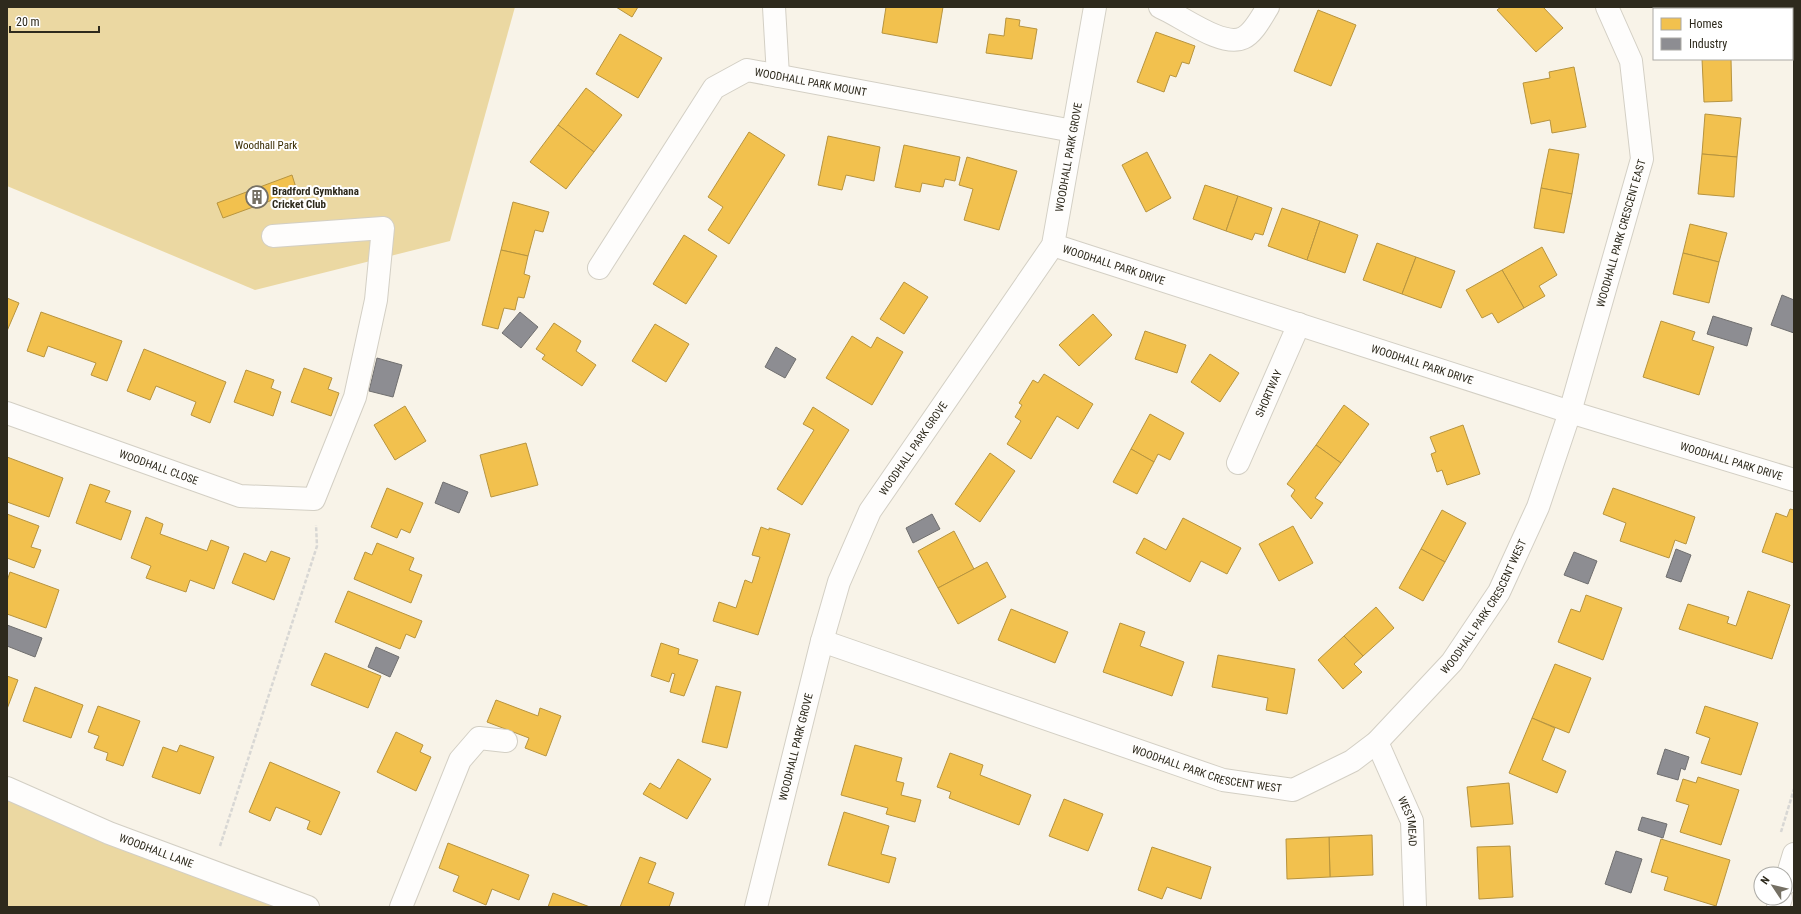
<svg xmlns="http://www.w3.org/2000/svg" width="1801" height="914" viewBox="0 0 1801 914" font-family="'Roboto Condensed',sans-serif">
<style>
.green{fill:#ebd8a2}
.homes{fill:#f2c14e;stroke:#b7943f}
.industry{fill:#8d8d92;stroke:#706f6f}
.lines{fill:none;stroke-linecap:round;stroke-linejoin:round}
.minor-casing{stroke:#d3cfc4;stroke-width:24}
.highway-casing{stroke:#d3cfc4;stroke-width:24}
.path{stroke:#d8d7d4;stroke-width:2.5;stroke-dasharray:4 2;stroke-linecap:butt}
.minor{stroke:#fefdfc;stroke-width:22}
.highway{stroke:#fefdfc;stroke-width:22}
.labels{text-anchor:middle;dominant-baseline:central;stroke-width:4;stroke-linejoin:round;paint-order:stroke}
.street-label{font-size:11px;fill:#2e2a1d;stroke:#fff}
.park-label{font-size:11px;fill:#392c00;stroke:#fff}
.poi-label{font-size:11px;font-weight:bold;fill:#2e2a1d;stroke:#fff;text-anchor:start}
</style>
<rect width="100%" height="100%" fill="#f8f3e8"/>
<g class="green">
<polygon points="7,7 515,7 450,241 255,290 7,186"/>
<polygon points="7,788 308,907 7,907"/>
</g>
<g class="homes">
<polygon points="616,7 638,7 632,17"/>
<polygon points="886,7 943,7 937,43 882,33"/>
<polygon points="1501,7 1543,7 1563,28 1536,52 1497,10"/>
<polygon points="1686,7 1717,7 1718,9 1687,9"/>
<polygon points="1318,10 1356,25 1331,86 1294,71"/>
<polygon points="1006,18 1020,20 1019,26 1037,29 1032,59 986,53 989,34 1004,36"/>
<polygon points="1156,32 1195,46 1189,64 1182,62 1176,77 1170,75 1164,92 1137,82"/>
<polygon points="620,34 662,58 638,98 596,74"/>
<polygon points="1702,59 1731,59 1732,101 1704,102"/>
<polygon points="1574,67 1586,127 1552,133 1550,120 1531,124 1523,83 1550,78 1549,72"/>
<polygon points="586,88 622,115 594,152 558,125"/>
<polygon points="1705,114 1741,118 1737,157 1702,154"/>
<polygon points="558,125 594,152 566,189 530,162"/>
<polygon points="749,132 785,155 729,244 708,230 723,207 708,197"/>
<polygon points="828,136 880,147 874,181 846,175 842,190 818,185"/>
<polygon points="904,145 960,157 955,181 945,179 943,187 922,183 920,192 895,187"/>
<polygon points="1549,149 1579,154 1572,194 1541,188"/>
<polygon points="1147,152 1171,198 1146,212 1122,165"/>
<polygon points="1702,154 1737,157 1734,197 1698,194"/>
<polygon points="967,157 1017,171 999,230 964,220 973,189 959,185"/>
<polygon points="292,175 297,191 223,218 217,203"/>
<polygon points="1205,185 1238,196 1226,231 1193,219"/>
<polygon points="1541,188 1572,194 1564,233 1534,228"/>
<polygon points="1238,196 1272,208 1263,235 1255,233 1252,240 1226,231"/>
<polygon points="513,202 549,212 543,232 535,230 528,256 501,250"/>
<polygon points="1282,208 1320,221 1307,260 1268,246"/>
<polygon points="1320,221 1358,235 1345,273 1307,260"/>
<polygon points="1690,224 1727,233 1719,262 1683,253"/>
<polygon points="684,235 717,256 686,304 653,284"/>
<polygon points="1377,243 1416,257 1402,294 1363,280"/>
<polygon points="1542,247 1557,275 1539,286 1545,296 1524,308 1502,270"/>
<polygon points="501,250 528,256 524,274 530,276 524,298 518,297 515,310 504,308 498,329 482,325"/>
<polygon points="1683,253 1719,262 1709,303 1673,294"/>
<polygon points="1416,257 1455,271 1441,308 1402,294"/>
<polygon points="1502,270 1524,308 1498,323 1492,313 1482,318 1466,290"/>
<polygon points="904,282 928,297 904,334 880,319"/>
<polygon points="7,298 19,303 7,331"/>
<polygon points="41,312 122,341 107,381 91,375 96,363 48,346 44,357 27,351"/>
<polygon points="1093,314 1112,335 1079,366 1059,345"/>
<polygon points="1661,321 1695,332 1692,340 1714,347 1699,395 1643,377"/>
<polygon points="554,323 581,341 576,351 596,365 582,386 542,359 545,355 536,349"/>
<polygon points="655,324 689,344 666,382 632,361"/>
<polygon points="1145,331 1186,345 1177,373 1135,359"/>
<polygon points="852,336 871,348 877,337 903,352 872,405 826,378"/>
<polygon points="144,349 226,382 210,423 191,415 196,402 156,386 150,400 127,391"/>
<polygon points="1210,354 1239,373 1220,402 1191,382"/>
<polygon points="304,368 332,378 328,389 339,393 331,416 291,402"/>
<polygon points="246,370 274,380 271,388 281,392 273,416 234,402"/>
<polygon points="1044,374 1093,404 1078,429 1057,416 1031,459 1007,444 1021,421 1015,417 1022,405 1019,403 1033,380 1038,383"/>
<polygon points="1344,405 1369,424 1341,463 1316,445"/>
<polygon points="405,406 426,441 395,460 374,425"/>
<polygon points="813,407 849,430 802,505 777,489 814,430 803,424"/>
<polygon points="1150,414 1184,433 1170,460 1158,454 1154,462 1131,449"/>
<polygon points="1463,425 1480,474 1447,485 1442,470 1437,472 1431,454 1436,452 1430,437"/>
<polygon points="526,443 538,485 491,497 480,455"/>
<polygon points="1316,445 1341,463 1315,498 1323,503 1311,519 1291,496 1295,490 1287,484"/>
<polygon points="1131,449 1154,462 1137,494 1113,482"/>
<polygon points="990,453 1015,471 980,522 955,504"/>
<polygon points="7,457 63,478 49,517 7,502"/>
<polygon points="90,484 110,491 105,502 131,511 121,540 76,523"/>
<polygon points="387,488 423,503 410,533 401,529 397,538 371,527"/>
<polygon points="1613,488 1695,517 1686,544 1675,540 1669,558 1620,541 1626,523 1603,514"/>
<polygon points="1790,509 1794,510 1794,563 1762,552 1776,513 1787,517"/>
<polygon points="1442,510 1466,523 1445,562 1421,549"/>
<polygon points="7,514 39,526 31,547 41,550 34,568 7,558"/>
<polygon points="146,517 163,524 160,534 207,551 211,540 229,547 214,589 190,580 186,592 146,578 151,566 131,558"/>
<polygon points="1183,518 1241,548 1227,574 1201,561 1190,582 1136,553 1144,538 1166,550"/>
<polygon points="1293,526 1313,563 1279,581 1259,544"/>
<polygon points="761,527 769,530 769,528 790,534 758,635 713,621 719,602 736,608 745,580 752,583 760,557 752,555"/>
<polygon points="954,531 974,569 938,588 918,551"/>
<polygon points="377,543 414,558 409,570 422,575 411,603 354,579 365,552 372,555"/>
<polygon points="1421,549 1445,562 1423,601 1399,588"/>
<polygon points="271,551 290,558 274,600 232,583 244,553 266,562"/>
<polygon points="987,562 1006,597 958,624 938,588"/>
<polygon points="10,572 59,590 46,628 7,614 7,581"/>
<polygon points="348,591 422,621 415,638 406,634 400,649 335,622"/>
<polygon points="1748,591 1790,605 1772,659 1679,629 1688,604 1729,617 1727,623 1736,626"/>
<polygon points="1586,595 1622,608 1603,660 1558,642 1571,609 1580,612"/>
<polygon points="1376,607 1394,628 1363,656 1344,636"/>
<polygon points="1011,609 1068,632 1055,663 998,640"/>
<polygon points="1120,623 1145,632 1140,646 1184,662 1172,696 1103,672"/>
<polygon points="1344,636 1363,656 1354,664 1362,672 1343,689 1318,660"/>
<polygon points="661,643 679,649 678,654 698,660 684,696 670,692 675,674 672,673 669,682 651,676"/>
<polygon points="325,653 381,676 368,708 311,685"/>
<polygon points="1218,655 1295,669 1287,714 1266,710 1268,698 1212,687"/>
<polygon points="1555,664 1591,678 1569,733 1532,718"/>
<polygon points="7,676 18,680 7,709"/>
<polygon points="716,686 741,692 727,748 702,742"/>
<polygon points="35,687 83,705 71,738 23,721"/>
<polygon points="496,700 538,716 540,708 561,716 546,756 525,748 529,738 487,722"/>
<polygon points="98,706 140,721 123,766 106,760 108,753 94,748 99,736 88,732"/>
<polygon points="1705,706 1758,723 1741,775 1701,763 1710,738 1696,733"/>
<polygon points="1532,718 1555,728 1542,760 1566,771 1557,793 1509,773"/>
<polygon points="396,732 423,745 420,752 431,757 416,791 377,772"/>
<polygon points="180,745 214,757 200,794 152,777 163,747 177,752"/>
<polygon points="855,745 902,758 896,781 904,783 901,795 921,800 915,822 886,814 888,808 841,795"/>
<polygon points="950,753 983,765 980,775 1031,795 1019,825 949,798 951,792 937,787"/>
<polygon points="678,759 711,779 687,819 643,794 650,783 660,789"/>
<polygon points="270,762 340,792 321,835 307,829 310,821 276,807 270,821 249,812"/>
<polygon points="1698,777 1739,790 1721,845 1680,832 1689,805 1676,801 1683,779 1696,783"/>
<polygon points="1509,783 1513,824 1471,827 1467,787"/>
<polygon points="1064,799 1103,814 1088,851 1049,836"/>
<polygon points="844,812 889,826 881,854 896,858 889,883 828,865"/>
<polygon points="1372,835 1373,875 1330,877 1329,837"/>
<polygon points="1329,837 1330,877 1287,879 1286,839"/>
<polygon points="1661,839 1730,860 1716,906 1664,890 1668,877 1651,872"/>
<polygon points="448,843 529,875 519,900 492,889 486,905 453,891 459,876 439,868"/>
<polygon points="1510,846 1513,897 1479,899 1477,847"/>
<polygon points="1152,847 1211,867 1201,899 1167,887 1162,899 1138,890"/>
<polygon points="640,857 656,863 648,883 674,893 669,907 620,907"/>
<polygon points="553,893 590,907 548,907"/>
</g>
<g class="industry">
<polygon points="1782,295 1794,300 1794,333 1771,325"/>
<polygon points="520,312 538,327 521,348 502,333"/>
<polygon points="1713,316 1752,328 1747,346 1707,334"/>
<polygon points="776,347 796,359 785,378 765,367"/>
<polygon points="377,358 402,365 393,397 369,391"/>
<polygon points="443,482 468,492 459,513 435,503"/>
<polygon points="932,514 940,529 913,543 906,528"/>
<polygon points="1676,549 1691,555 1681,582 1666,577"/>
<polygon points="1574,552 1597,561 1588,584 1564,575"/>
<polygon points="7,625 42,638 35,657 7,646"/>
<polygon points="376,647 399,657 390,677 368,667"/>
<polygon points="1665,749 1689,757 1685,770 1681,768 1678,780 1657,774"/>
<polygon points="1642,817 1667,824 1663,838 1638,830"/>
<polygon points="1616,851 1642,859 1631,893 1605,884"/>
</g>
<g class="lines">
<g class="minor-casing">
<g id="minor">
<polyline points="774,7 778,76"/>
<path d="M1160,7C1180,15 1222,48 1243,38C1254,33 1262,16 1268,7"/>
<path id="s1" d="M1053,245L1570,412L1794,480"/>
<path id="s2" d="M599,268L714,88L747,70L1073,131"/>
<path id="s3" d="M7,413L240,496L314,499L355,397L376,300L383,228L273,236"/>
<path id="s4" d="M1238,463L1299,324"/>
<path id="s5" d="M822,641L1223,780L1293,790L1352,761L1377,742L1452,662L1499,592L1538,507L1570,412L1642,159L1631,61L1607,7"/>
<path id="s6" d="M1377,742L1412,821L1415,907"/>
<path id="s7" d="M7,788L109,833L308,907"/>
<polyline points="401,907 460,760 479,738 506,741"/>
<path id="s8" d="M756,907L822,641L839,582L870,511L1053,245L1095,7"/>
</g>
</g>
<g class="highway-casing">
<g id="highway">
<polyline points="1785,884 1794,854"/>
<polyline points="1778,907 1781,898"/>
</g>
</g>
<g class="path">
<polyline points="1781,832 1794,789"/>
<polyline points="220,846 317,546 316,525"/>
</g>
<use href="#minor" class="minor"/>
<use href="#highway" class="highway"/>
</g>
<defs>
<g id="building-ring" transform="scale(1.15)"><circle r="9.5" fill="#fff" stroke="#757064" stroke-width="1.5"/><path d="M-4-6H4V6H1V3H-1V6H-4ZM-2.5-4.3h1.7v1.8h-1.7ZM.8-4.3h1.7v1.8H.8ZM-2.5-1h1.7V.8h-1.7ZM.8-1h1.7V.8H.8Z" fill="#757064"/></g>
</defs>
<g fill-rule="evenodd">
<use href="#building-ring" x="257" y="197"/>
</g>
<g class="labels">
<g class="street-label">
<text stroke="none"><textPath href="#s2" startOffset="316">WOODHALL PARK MOUNT</textPath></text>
<text stroke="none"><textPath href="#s8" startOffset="825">WOODHALL PARK GROVE</textPath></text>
<text stroke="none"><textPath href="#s5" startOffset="1166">WOODHALL PARK CRESCENT EAST</textPath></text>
<text stroke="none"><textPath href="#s1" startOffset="64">WOODHALL PARK DRIVE</textPath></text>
<text stroke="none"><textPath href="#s1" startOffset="388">WOODHALL PARK DRIVE</textPath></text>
<text stroke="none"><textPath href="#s4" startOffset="76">SHORTWAY</textPath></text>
<text stroke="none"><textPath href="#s8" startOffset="489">WOODHALL PARK GROVE</textPath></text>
<text stroke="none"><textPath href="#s1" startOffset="712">WOODHALL PARK DRIVE</textPath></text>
<text stroke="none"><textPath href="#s3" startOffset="161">WOODHALL CLOSE</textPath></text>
<text stroke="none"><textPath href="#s5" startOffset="766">WOODHALL PARK CRESCENT WEST</textPath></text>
<text stroke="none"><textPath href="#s8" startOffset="165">WOODHALL PARK GROVE</textPath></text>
<text stroke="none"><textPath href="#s5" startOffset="406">WOODHALL PARK CRESCENT WEST</textPath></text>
<text stroke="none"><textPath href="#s6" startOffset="86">WESTMEAD</textPath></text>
<text stroke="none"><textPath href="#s7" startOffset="162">WOODHALL LANE</textPath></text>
</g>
<g class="park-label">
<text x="266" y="145">Woodhall Park</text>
</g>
<g class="poi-label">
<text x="272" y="191">Bradford Gymkhana<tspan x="272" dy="13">Cricket Club</tspan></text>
</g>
</g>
<rect width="1801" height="914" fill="none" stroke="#2e2a1d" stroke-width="16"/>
<rect x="1653" y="8" width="140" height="52" fill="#ffffff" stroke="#abaaa5"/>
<rect x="1661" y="18" width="20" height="12" fill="#f2c14e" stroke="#abaaa5"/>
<text x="1689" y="28" font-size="12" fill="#2e2a1d">Homes</text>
<rect x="1661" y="38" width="20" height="12" fill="#8d8d92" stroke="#abaaa5"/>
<text x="1689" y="48" font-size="12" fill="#2e2a1d">Industry</text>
<g transform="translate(1773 886) rotate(305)"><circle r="19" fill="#ffffff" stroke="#abaaa5"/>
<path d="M0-3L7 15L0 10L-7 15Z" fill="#757064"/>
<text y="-6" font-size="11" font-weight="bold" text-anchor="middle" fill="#2e2a1d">N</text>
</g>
<path d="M10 26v6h89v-6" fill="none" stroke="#2e2a1d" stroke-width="2"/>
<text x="16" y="26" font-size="12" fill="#2e2a1d" stroke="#ffffff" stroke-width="3" paint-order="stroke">20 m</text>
</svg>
